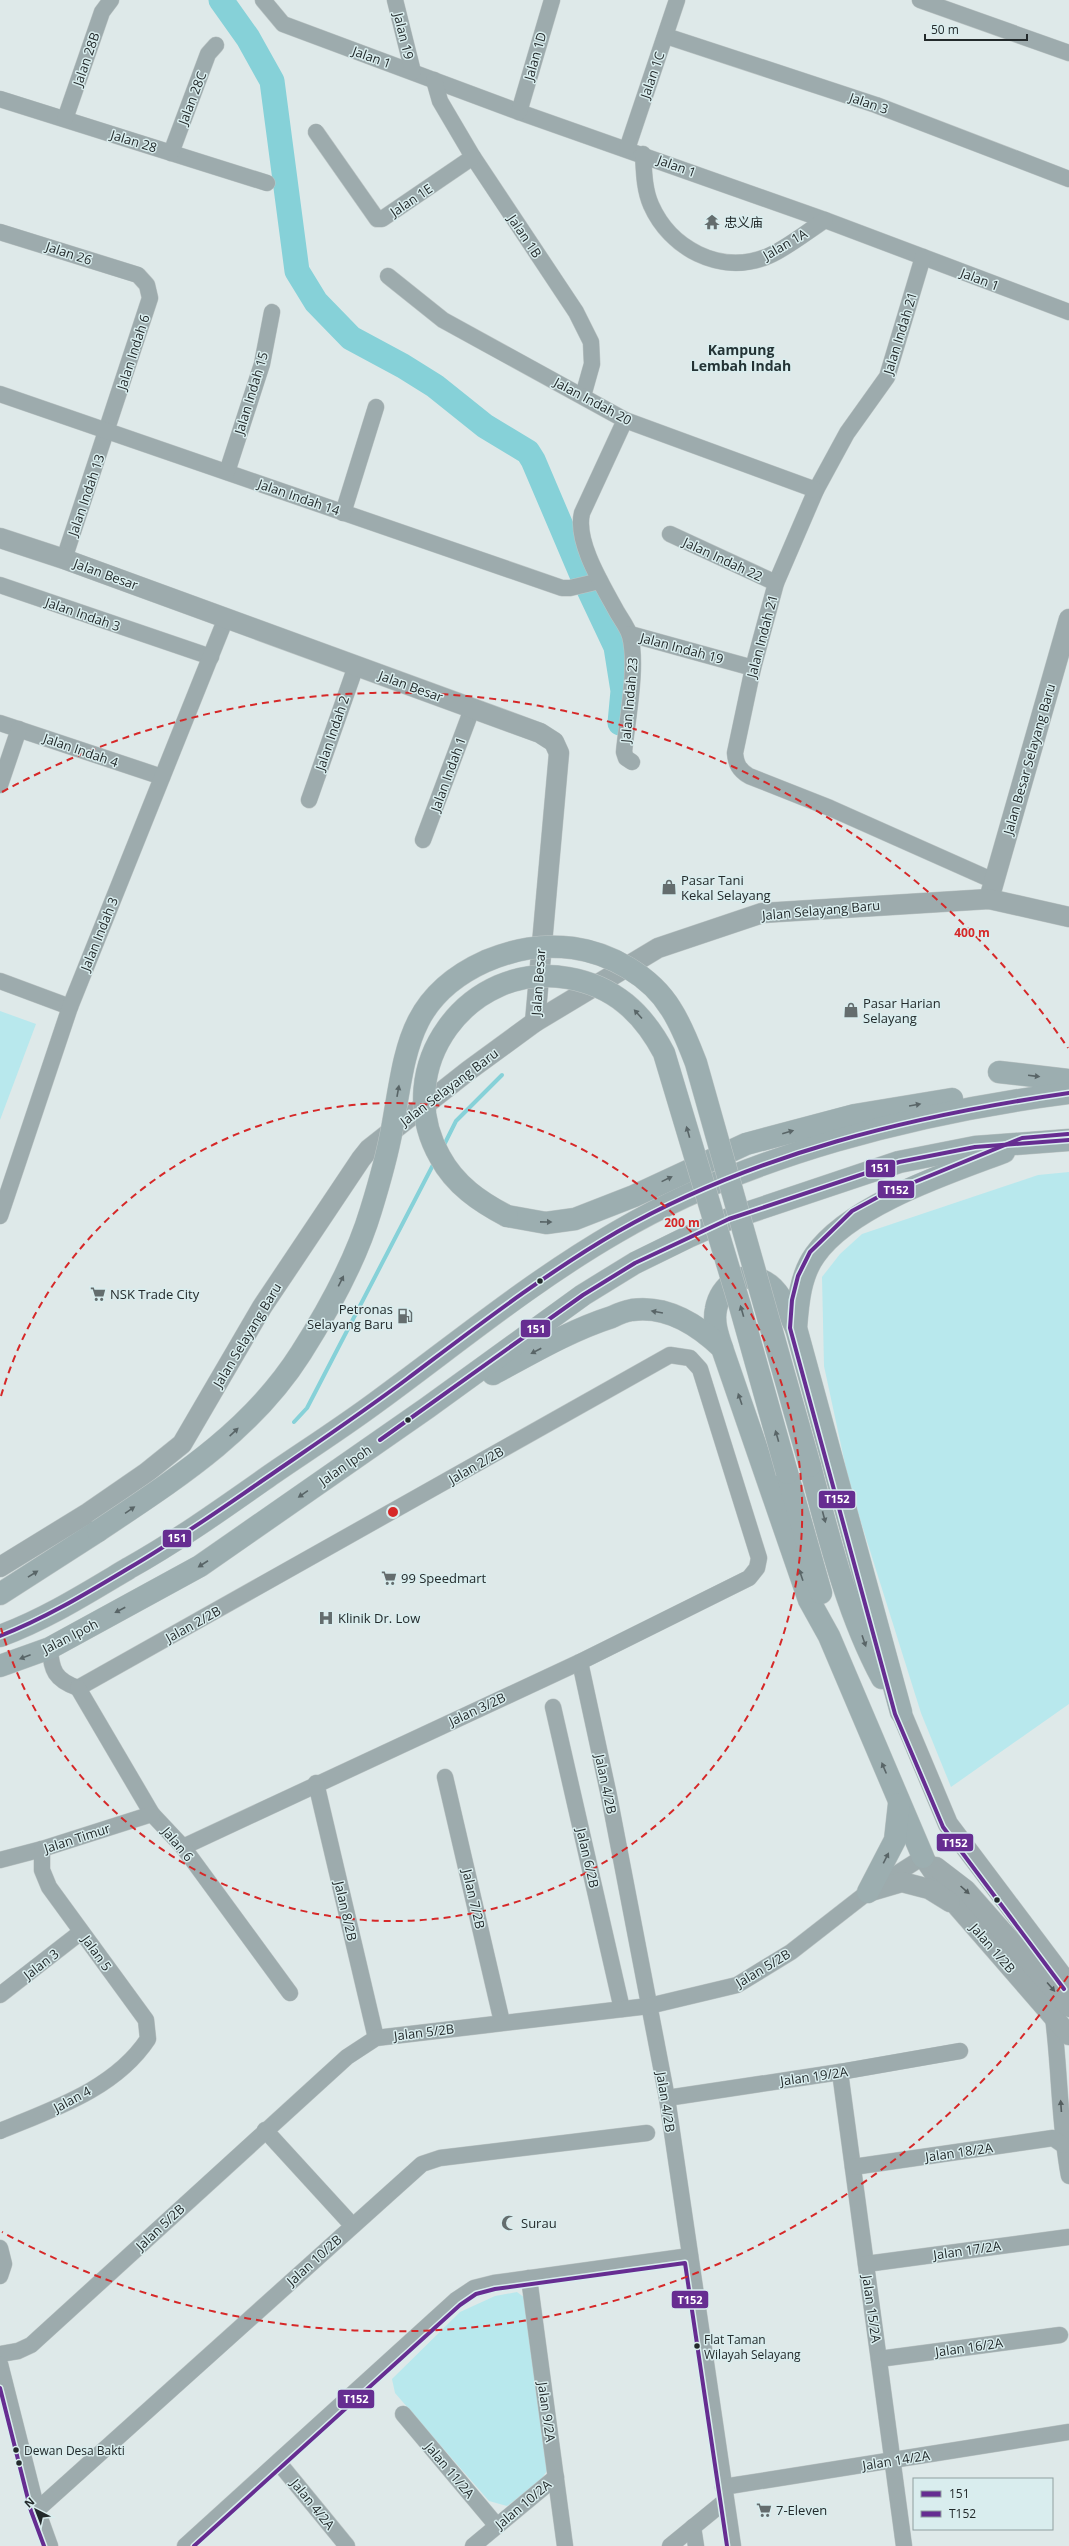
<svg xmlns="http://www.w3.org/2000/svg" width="1069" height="2546" viewBox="0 0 1069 2546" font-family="'Open Sans','Noto Sans SC',sans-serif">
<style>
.green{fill:#b8e8ed}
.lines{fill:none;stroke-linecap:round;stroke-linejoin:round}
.stream{stroke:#86d1d8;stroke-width:4}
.river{stroke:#86d1d8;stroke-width:25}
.minor-casing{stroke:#bdc6c6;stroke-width:17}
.tertiary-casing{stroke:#bdc6c6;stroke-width:21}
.trunk-casing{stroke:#bdc6c6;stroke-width:23}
.minor{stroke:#9dabad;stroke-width:16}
.tertiary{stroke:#9dabad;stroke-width:20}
.trunk{stroke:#9caeb0;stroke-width:22}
.trunk-bridge-casing{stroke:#bdc6c6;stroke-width:23;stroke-linecap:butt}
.trunk-bridge{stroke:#9caeb0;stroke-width:22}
.bus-1-casing{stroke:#d9edee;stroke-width:7}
.bus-2-casing{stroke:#d9edee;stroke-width:7}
.bus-1{stroke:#662d91;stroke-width:4}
.bus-2{stroke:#662d91;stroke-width:4}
.oneway{fill:#596567}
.oneway2{fill:#545e5f}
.ring{fill:none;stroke:#d62828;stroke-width:2;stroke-dasharray:7 5}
.bus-dot{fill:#232a2b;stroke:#d9edee;stroke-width:1.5}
.labels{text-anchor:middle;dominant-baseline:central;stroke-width:3;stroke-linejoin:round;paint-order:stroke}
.bus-label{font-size:12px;fill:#232a2b;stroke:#d9edee;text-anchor:start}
.street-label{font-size:13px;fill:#232a2b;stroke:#d9edee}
.poi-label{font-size:13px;fill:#232a2b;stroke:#d9edee;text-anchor:start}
.neighbourhood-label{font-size:14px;font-weight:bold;fill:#243335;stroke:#d9edee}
.centre{fill:#d62828;stroke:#d9edee;stroke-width:2}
.ring-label{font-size:12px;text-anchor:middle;font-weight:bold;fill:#d62828;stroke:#d9edee;stroke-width:3;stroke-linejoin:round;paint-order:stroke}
.line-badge{stroke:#d9edee;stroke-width:1.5}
.badge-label{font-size:11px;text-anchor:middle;font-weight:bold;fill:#fff}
</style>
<rect width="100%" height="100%" fill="#dee9e9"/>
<g class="green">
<polygon points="0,1011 36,1024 0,1120"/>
<polygon points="1069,1172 1069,1704 951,1787 921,1713 850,1487 824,1366 822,1277 840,1254 862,1234 1038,1175"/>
<polygon points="517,2292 525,2298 547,2471 540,2481 507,2506 489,2501 395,2393 392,2379 460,2312 495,2296"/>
</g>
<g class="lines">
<g class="stream">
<polyline points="444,1145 456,1121 502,1075"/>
<polyline points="294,1422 307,1408 434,1163"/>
</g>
<polyline class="river" points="221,0 248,38 272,81 297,271 316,302 351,338 403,366 435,386 485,426 528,452 533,460 582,575 616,647 623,691 620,723"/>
<g class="minor-casing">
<g id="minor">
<polyline points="263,0 283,24 519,112 825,220 1069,312"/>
<polyline points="395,0 413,72"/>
<polyline points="920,0 1069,53"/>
<polyline points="666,36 876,105 1069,179"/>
<polyline points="434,80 440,101 473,157 576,312 591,342 592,364 583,396"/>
<polyline points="0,99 267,183"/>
<polyline points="519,112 552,0"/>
<polyline points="65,119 102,12 111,0"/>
<polyline points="316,132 377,219 382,219 473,157"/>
<polyline points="627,149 677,0"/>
<polyline points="171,153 208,54 216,45"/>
<path d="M643,154C644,171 644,189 651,205C670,248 719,275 766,257C783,251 808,231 825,220"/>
<polyline points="0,232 138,275 147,285 150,298 64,559"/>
<path d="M923,257L887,377L847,433L816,490L776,583L753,668L735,753C736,764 739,770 749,776L830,808L994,881"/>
<polyline points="388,276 443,320 625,420 816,490"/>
<polyline points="0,394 562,588 570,588 600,581"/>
<path d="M625,420L582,513C575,542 603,586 617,612C621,619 628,628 630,636C638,666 627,720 624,752L626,758L632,762"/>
<polyline points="227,472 262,364 272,312"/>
<polyline points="343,513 376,407"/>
<polyline points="670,534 776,583"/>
<polyline points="0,585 211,657"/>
<polyline points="630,634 753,668"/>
<polyline points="0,723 162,777"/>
<polyline points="0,785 19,729"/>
<polyline points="309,800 356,666"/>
<polyline points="423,840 472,709"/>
<polyline points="0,981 70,1007"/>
<polyline points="0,1216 70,1007 226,618"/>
<path d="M50,1648C51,1670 55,1680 78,1688"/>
<polyline points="580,1662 609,1796 667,2098 733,2546"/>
<polyline points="78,1688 670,1355 690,1358 700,1369 759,1558 757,1568 749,1578 580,1662 183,1847"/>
<polyline points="78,1688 152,1814 183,1847 290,1993"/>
<polyline points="553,1707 622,2009"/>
<polyline points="445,1777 502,2022"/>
<polyline points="316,1783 376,2038"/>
<polyline points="0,1860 42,1849 152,1814"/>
<polyline points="0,1995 81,1932"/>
<path d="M1053,2017C1060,2070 1059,2124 1069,2176"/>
<polyline points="840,2072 904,2546"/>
<polyline points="667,2098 840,2072 960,2051"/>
<polyline points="265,2130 352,2225"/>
<path d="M0,2131C53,2109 115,2089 148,2039L146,2020L49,1887L42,1870V1849"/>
<polyline points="853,2167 1053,2138 1063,2145"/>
<polyline points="0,2248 4,2264 0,2276"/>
<polyline points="866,2264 1069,2237"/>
<polyline points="529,2278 565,2546"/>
<polyline points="0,2354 18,2351 31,2345 347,2057 376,2038 649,2006 737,1985 791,1952 868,1892 923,1857"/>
<polyline points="879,2359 1060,2335"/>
<polyline points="0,2364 37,2510 50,2546"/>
<polyline points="403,2414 497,2526"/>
<polyline points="279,2463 347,2546"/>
<polyline points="723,2487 1069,2432"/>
<polyline points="37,2510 422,2164 440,2158 647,2133"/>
<polyline points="693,2527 696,2546"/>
<polyline points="185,2546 456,2300 474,2288 494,2283 690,2256"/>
<polyline points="473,2546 556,2477"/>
<polyline points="670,2546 725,2501"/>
</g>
</g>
<g class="tertiary-casing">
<g id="tertiary">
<polyline points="0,538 64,559 540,733 554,742 559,753 535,1022"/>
<polyline points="989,899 1069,619"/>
<polyline points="0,1567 88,1513 146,1473 182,1444 262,1307 361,1159 369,1149 468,1071 535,1022 658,948 762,913 989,899 1069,917"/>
<polyline points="901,1712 948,1824 1069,1985"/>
<polyline points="923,1857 957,1906 1069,2035"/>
<polyline points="936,1867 966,1890 1069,2007"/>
<polyline points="868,1892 902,1882 929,1889 950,1902"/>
</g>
</g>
<g class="trunk-casing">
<g id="trunk">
<polyline points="999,1072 1069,1080"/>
<polyline points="507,1216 546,1223 575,1219 634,1196 746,1144 855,1115 952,1099"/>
<path d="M722,1348C718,1336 713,1322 716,1309C720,1285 743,1269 765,1282C781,1291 788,1312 796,1328"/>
<path d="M493,1374C532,1353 571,1330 612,1317C618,1314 626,1311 632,1310C667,1305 698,1325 722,1348L809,1600L829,1636L923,1857"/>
<path d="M810,1466C829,1538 847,1613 882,1678"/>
<polyline points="787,1473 821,1593"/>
<polyline points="0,1594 98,1531"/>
<path d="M0,1636C46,1619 87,1593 129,1568C179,1540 225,1507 272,1474C307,1450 343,1427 378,1401C456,1344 532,1281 617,1232C748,1155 919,1112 1069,1093"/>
<polyline points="0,1666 50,1648 200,1566 427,1408 583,1295 635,1263 688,1237 729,1219 899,1162 975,1147 1069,1140"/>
<path d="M901,1712L796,1328C798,1303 800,1276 815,1255C850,1205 948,1173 1004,1152"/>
<polyline points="868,1892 895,1840 899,1804"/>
</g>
</g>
<use href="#minor" class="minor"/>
<use href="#tertiary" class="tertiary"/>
<use href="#trunk" class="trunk"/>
<g class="trunk-bridge-casing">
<g id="trunk-bridge">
<path d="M507,1216C480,1202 455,1185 440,1157C389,1068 469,960 568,978C614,986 643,1013 664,1053L740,1306L787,1473"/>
<path d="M98,1531C174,1480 251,1432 301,1353C329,1309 356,1260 371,1210C379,1184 387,1156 392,1129C406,1053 406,997 486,961C515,949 541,944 573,948C610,953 651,976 671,1009C682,1026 689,1045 696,1063L810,1466"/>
</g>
</g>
<use href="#trunk-bridge" class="trunk-bridge"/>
<g class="bus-1-casing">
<g id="bus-1">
<polyline points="380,1440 583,1295 635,1263 729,1219 899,1162 975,1147 1069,1140"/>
<path d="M0,1636C46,1618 87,1593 129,1568C179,1539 225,1506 272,1474C317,1443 363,1412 407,1379C475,1328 543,1275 617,1232C756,1153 912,1116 1069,1093"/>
</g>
</g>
<g class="bus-2-casing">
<g id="bus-2">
<polyline points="1064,1989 943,1827 895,1714 790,1328 792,1300 798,1276 810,1252 852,1211 878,1197 1022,1138 1068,1134"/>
<polyline points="0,2388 31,2511 44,2546"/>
<polyline points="194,2546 460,2305 476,2294 495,2289 685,2263 727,2546"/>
</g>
</g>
<use href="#bus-1" class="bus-1"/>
<use href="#bus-2" class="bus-2"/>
</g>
<defs><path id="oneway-solid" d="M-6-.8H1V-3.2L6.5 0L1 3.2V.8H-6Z"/></defs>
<g class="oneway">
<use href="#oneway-solid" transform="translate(638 1014) rotate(-132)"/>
<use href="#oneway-solid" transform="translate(1034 1076) rotate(7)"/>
<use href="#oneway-solid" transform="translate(398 1091) rotate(-80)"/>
<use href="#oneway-solid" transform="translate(915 1105) rotate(-10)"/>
<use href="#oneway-solid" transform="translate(688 1132) rotate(-106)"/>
<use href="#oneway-solid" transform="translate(788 1132) rotate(-16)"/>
<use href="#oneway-solid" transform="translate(667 1179) rotate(-26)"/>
<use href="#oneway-solid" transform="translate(546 1222) rotate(1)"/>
<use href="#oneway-solid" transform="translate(341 1281) rotate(-63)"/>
<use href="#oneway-solid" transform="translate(742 1311) rotate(-106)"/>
<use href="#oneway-solid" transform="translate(657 1312) rotate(-170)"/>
<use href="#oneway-solid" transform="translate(536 1351) rotate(152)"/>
<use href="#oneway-solid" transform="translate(740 1399) rotate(-109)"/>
<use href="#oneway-solid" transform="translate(234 1432) rotate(-43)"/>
<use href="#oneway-solid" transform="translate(777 1436) rotate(-106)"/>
<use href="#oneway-solid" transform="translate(303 1494) rotate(145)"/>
<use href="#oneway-solid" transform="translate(130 1510) rotate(-34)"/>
<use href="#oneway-solid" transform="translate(824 1517) rotate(75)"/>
<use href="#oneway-solid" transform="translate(203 1564) rotate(147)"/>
<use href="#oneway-solid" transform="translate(33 1574) rotate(-32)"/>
<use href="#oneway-solid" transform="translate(801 1575) rotate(-109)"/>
<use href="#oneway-solid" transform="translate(120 1610) rotate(152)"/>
<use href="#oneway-solid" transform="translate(864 1641) rotate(71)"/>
<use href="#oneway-solid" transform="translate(25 1657) rotate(159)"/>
<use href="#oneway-solid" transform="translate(884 1768) rotate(-113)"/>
<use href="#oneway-solid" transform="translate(886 1858) rotate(-63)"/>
</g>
<g class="oneway2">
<use href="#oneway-solid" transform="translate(965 1890) rotate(42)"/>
<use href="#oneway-solid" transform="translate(1051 1987) rotate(49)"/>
<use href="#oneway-solid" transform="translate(1061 2106) rotate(-94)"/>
</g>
<g class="ring">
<path d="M1 1396A409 409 0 1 1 1 1628"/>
<path d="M1068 1976A819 819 0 0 1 2 2232M2 792A819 819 0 0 1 1068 1048"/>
</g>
<defs>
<g id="temple-bare" transform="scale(1.2)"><path d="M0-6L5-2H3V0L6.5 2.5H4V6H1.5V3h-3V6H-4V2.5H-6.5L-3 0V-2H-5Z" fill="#646d6e" stroke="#d9edee" stroke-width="2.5" paint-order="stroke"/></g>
<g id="shop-bare" transform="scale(1.2)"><path d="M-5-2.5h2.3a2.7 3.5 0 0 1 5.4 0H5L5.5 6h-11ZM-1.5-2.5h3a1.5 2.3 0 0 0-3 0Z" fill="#646d6e" stroke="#d9edee" stroke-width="2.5" paint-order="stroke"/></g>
<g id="supermarket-bare" transform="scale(1.2)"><path d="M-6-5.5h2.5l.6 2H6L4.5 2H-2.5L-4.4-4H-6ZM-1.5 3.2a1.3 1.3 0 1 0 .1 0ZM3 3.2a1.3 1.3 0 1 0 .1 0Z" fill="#646d6e" stroke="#d9edee" stroke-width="2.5" paint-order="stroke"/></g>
<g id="fuel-bare" transform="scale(1.2)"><path d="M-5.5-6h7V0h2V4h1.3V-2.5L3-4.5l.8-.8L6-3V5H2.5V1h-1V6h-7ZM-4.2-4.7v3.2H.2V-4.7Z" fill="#646d6e" stroke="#d9edee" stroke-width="2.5" paint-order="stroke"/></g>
<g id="hospital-bare" transform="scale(1.2)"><path d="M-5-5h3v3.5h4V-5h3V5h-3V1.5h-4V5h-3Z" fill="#646d6e" stroke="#d9edee" stroke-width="2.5" paint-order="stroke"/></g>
<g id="mosque-bare" transform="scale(1.2)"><path d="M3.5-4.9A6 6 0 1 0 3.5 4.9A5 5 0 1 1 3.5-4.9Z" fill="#646d6e" stroke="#d9edee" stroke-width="2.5" paint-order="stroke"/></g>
</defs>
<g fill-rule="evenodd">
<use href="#temple-bare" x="712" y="222"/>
<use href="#shop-bare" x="669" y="887"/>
<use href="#shop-bare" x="851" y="1010"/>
<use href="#supermarket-bare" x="98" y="1294"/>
<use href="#fuel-bare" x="405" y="1316"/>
<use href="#supermarket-bare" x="389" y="1578"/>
<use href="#hospital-bare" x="326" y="1618"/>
<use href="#mosque-bare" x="509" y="2223"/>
<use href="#supermarket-bare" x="764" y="2510"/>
</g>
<g class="bus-dot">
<circle cx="540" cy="1281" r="3.5"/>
<circle cx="408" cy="1420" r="3.5"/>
<circle cx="997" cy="1900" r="3.5"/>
<circle cx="697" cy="2346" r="3.5"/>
<circle cx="16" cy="2450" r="3.5"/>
<circle cx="19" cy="2463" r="3.5"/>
</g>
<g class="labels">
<g class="bus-label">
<text x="704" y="2339">Flat Taman<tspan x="704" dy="15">Wilayah Selayang</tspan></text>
<text x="24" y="2450">Dewan Desa Bakti</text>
</g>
<g class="street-label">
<text transform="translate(404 36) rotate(76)">Jalan 19</text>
<text transform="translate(535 56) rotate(-74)">Jalan 1D</text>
<text transform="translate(372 57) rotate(20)">Jalan 1</text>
<text transform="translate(86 59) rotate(-71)">Jalan 28B</text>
<text transform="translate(652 75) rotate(-71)">Jalan 1C</text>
<text transform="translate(192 98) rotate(-69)">Jalan 28C</text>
<text transform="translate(869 103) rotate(19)">Jalan 3</text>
<text transform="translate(134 141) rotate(17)">Jalan 28</text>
<text transform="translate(677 166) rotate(20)">Jalan 1</text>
<text transform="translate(411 200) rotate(-34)">Jalan 1E</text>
<text transform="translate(525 236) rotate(56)">Jalan 1B</text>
<text transform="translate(785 244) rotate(-30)">Jalan 1A</text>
<text transform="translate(69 253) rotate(18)">Jalan 26</text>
<text transform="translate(980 279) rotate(21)">Jalan 1</text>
<text transform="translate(900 333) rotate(-73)">Jalan Indah 21</text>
<text transform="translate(133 352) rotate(-72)">Jalan Indah 6</text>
<text transform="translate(251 393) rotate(-73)">Jalan Indah 15</text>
<text transform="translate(593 401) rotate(28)">Jalan Indah 20</text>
<text transform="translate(86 495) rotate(-71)">Jalan Indah 13</text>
<text transform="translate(299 497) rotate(19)">Jalan Indah 14</text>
<text transform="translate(723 559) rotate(25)">Jalan Indah 22</text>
<text transform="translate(106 574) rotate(20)">Jalan Besar</text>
<text transform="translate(83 614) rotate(19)">Jalan Indah 3</text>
<text transform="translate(762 636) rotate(-75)">Jalan Indah 21</text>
<text transform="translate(682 648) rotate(15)">Jalan Indah 19</text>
<text transform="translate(411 686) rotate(20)">Jalan Besar</text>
<text transform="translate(629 700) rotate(-85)">Jalan Indah 23</text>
<text transform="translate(332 733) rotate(-71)">Jalan Indah 2</text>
<text transform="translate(81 750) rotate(19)">Jalan Indah 4</text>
<text transform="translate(1029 759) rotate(-74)">Jalan Besar Selayang Baru</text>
<text transform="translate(448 774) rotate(-70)">Jalan Indah 1</text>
<text transform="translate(821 910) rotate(-5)">Jalan Selayang Baru</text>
<text transform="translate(99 934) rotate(-68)">Jalan Indah 3</text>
<text transform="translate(538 982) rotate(-86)">Jalan Besar</text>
<text transform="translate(449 1087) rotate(-37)">Jalan Selayang Baru</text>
<text transform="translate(247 1335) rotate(-59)">Jalan Selayang Baru</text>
<text transform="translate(345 1465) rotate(-35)">Jalan Ipoh</text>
<text transform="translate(476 1465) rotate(-30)">Jalan 2/2B</text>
<text transform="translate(193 1624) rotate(-29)">Jalan 2/2B</text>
<text transform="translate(70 1636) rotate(-27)">Jalan Ipoh</text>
<text transform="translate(477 1709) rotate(-25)">Jalan 3/2B</text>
<text transform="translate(606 1784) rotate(78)">Jalan 4/2B</text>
<text transform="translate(77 1838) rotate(-18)">Jalan Timur</text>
<text transform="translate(178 1844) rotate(50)">Jalan 6</text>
<text transform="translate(588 1858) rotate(77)">Jalan 6/2B</text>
<text transform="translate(474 1899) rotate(77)">Jalan 7/2B</text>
<text transform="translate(346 1911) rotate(77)">Jalan 8/2B</text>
<text transform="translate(993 1948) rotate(49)">Jalan 1/2B</text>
<text transform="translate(97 1953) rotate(54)">Jalan 5</text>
<text transform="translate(41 1964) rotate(-38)">Jalan 3</text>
<text transform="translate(763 1968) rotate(-31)">Jalan 5/2B</text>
<text transform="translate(424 2032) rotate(-7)">Jalan 5/2B</text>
<text transform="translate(814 2076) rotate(-8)">Jalan 19/2A</text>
<text transform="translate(72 2099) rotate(-28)">Jalan 4</text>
<text transform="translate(666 2102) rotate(81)">Jalan 4/2B</text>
<text transform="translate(959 2152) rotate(-8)">Jalan 18/2A</text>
<text transform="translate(160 2227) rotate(-43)">Jalan 5/2B</text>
<text transform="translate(967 2250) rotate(-8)">Jalan 17/2A</text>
<text transform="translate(314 2260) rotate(-42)">Jalan 10/2B</text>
<text transform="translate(872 2309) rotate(82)">Jalan 15/2A</text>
<text transform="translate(969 2347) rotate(-8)">Jalan 16/2A</text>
<text transform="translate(547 2412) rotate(82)">Jalan 9/2A</text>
<text transform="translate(896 2460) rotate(-9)">Jalan 14/2A</text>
<text transform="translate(450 2470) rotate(50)">Jalan 11/2A</text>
<text transform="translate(313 2504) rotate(51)">Jalan 4/2A</text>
<text transform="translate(523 2504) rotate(-40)">Jalan 10/2A</text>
</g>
<g class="poi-label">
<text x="724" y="222">忠义庙</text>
<text x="681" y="880">Pasar Tani<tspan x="681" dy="15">Kekal Selayang</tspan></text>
<text x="863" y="1003">Pasar Harian<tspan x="863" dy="15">Selayang</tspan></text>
<text x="110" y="1294">NSK Trade City</text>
<text x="393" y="1309" text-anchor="end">Petronas<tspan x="393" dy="15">Selayang Baru</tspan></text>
<text x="401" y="1578">99 Speedmart</text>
<text x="338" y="1618">Klinik Dr. Low</text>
<text x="521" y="2223">Surau</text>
<text x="776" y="2510">7-Eleven</text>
</g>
<g class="neighbourhood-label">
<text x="741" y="349">Kampung<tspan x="741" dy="16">Lembah Indah</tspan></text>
</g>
</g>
<circle cx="393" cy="1512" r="6" class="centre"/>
<g class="ring-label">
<text x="972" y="937">400 m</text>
<text x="682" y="1227">200 m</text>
</g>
<g class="line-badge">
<rect x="865" y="1159" width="31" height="19" rx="4" fill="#662d91"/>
<rect x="877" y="1180" width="38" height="19" rx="4" fill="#662d91"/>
<rect x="520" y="1319" width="31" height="19" rx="4" fill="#662d91"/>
<rect x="818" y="1490" width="38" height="19" rx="4" fill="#662d91"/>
<rect x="162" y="1529" width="30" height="19" rx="4" fill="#662d91"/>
<rect x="936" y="1833" width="38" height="19" rx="4" fill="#662d91"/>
<rect x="671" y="2290" width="38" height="19" rx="4" fill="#662d91"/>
<rect x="337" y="2389" width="38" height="20" rx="4" fill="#662d91"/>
</g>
<g class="badge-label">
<text x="880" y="1172">151</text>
<text x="896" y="1194">T152</text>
<text x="536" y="1333">151</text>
<text x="837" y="1503">T152</text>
<text x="177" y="1542">151</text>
<text x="955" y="1847">T152</text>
<text x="690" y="2304">T152</text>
<text x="356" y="2403">T152</text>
</g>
<rect x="913" y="2478" width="140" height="52" fill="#d9edee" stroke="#909fa0"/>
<rect x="921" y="2491" width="20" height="6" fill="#662d91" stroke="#909fa0"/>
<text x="949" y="2498" font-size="12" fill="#232a2b">151</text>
<rect x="921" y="2511" width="20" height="6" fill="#662d91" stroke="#909fa0"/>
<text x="949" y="2518" font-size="12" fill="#232a2b">T152</text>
<g transform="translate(36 2510) rotate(318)" stroke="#d9edee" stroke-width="3" paint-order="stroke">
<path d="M0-3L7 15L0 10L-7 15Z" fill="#232a2b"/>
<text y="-6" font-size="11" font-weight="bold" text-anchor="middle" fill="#232a2b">N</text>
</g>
<path d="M925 34v6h102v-6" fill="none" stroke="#232a2b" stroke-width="2"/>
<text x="931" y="34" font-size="12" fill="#232a2b" stroke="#d9edee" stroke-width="3" paint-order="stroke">50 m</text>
</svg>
